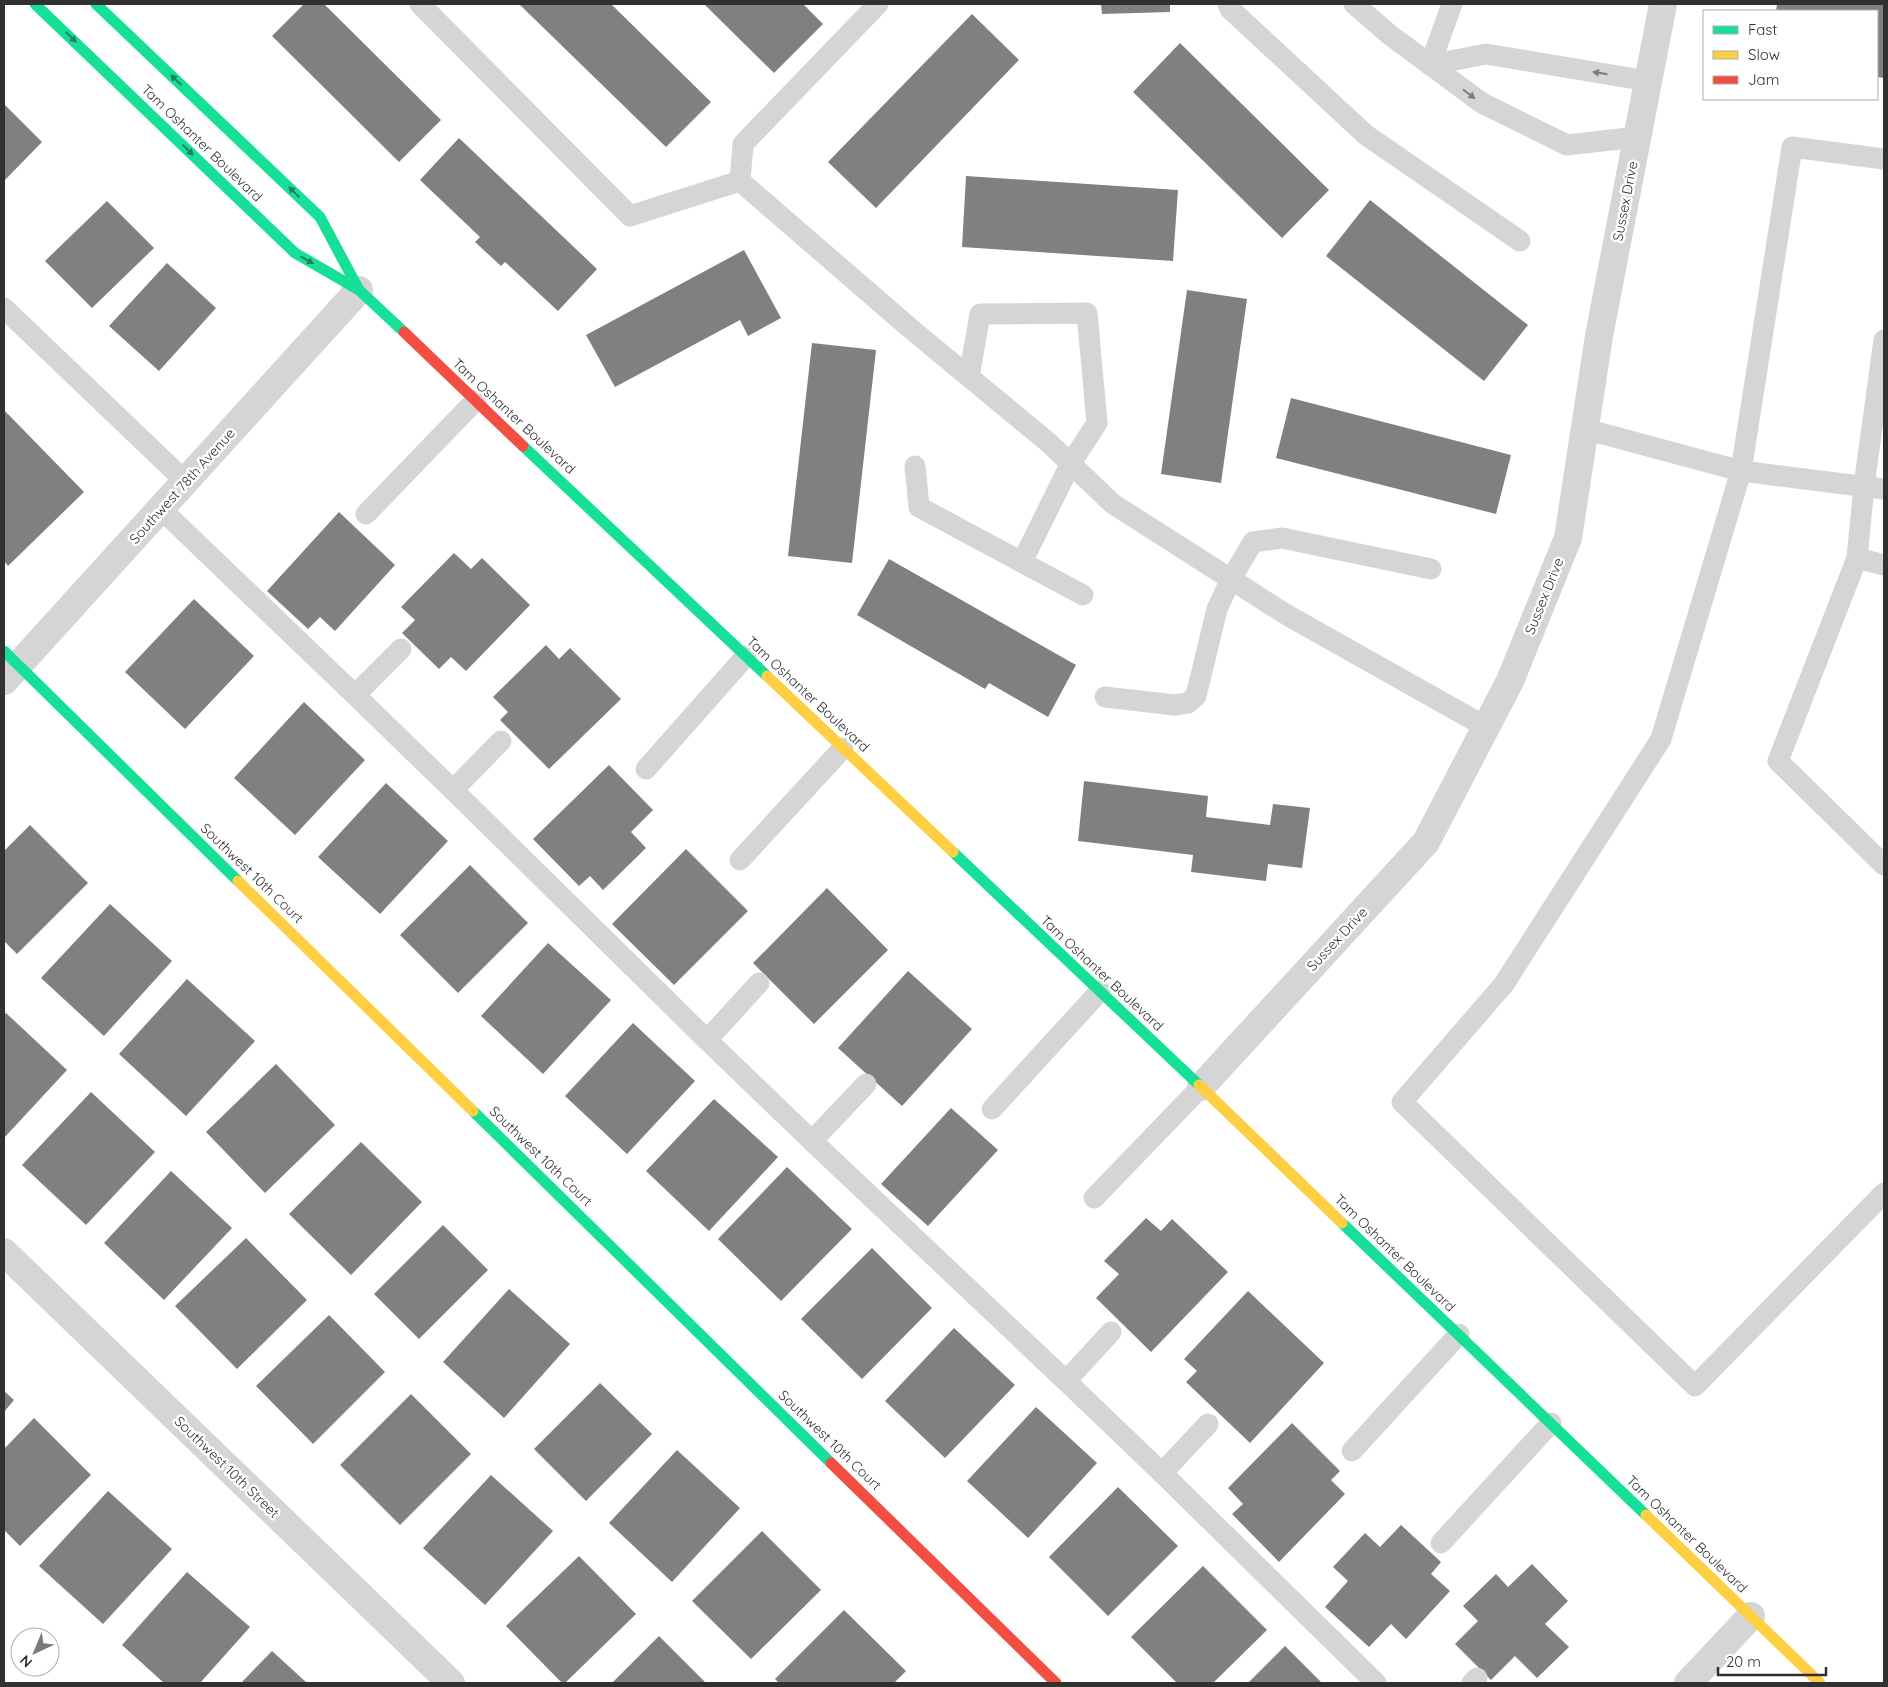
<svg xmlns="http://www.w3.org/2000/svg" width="1888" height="1687" viewBox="0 0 1888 1687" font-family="Quicksand,sans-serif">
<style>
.building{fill:#808080}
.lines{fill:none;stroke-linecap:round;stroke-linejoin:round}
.lane{stroke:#d5d5d5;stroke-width:21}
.street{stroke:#d5d5d5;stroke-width:28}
.fast{stroke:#16e098;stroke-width:11}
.slow{stroke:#ffcf43;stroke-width:11}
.jam{stroke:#f24e42;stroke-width:11}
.oneway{fill:#25805f}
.oneway2{fill:#7b7b7b}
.labels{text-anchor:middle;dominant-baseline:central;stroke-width:5;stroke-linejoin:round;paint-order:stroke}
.street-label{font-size:14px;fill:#313131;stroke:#fff}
</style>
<rect width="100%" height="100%" fill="#fff"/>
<g class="building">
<polygon points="304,4 324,4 441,120 399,162 272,36"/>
<polygon points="519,4 611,4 711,102 666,147"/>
<polygon points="704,4 803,4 823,24 774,73"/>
<polygon points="1101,4 1170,4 1170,12 1102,14"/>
<polygon points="1777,4 1884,4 1884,78 1877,77 1877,11 1776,11"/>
<polygon points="972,14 1019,60 876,208 828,162"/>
<polygon points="1180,43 1329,190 1282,238 1133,92"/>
<polygon points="4,104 42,142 4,181"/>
<polygon points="459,138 597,269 558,311 505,262 501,266 475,242 480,237 420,180"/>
<polygon points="966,176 1178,190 1173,261 962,247"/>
<polygon points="1370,200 1528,325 1484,381 1326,256"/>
<polygon points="107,201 154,248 92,308 45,261"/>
<polygon points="744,250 781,318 748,336 740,320 615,387 586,335"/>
<polygon points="167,263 216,308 159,371 109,326"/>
<polygon points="1187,290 1247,299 1221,483 1161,474"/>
<polygon points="812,343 876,350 852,563 788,556"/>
<polygon points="1291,398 1511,455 1496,514 1276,458"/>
<polygon points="4,410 84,492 8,566 4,561"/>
<polygon points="339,512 395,565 335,631 320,617 308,629 267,591"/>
<polygon points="454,553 471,569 482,558 530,605 466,671 451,657 439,669 402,633 415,620 401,607"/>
<polygon points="889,559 1076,665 1048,717 989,683 985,689 857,615"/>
<polygon points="194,599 254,656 185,729 125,672"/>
<polygon points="546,645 559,659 570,648 621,699 549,769 500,720 508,712 493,697"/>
<polygon points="304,702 365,760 295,835 234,778"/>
<polygon points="609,765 653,810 631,832 646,848 603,890 590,876 579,886 533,839"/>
<polygon points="1084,781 1208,796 1206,817 1270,825 1273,804 1310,808 1302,868 1268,864 1266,881 1191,872 1193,855 1078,841"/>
<polygon points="386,783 448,841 380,914 318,857"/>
<polygon points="30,825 88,883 17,954 4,941 4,851"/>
<polygon points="686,849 748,911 674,985 612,924"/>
<polygon points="470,865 528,923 458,993 400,935"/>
<polygon points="827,888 888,950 814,1024 753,963"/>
<polygon points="110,904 172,961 104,1036 41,978"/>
<polygon points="548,943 611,1000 543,1074 481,1016"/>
<polygon points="908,971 972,1029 902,1106 838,1048"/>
<polygon points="187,979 255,1041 186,1116 119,1054"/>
<polygon points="6,1013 67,1070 4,1138 4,1015"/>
<polygon points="633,1023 695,1081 627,1154 565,1096"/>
<polygon points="276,1064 335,1125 265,1193 206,1132"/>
<polygon points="91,1092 155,1152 86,1225 22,1165"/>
<polygon points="714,1099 778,1157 709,1231 646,1171"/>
<polygon points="951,1108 998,1150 928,1226 881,1184"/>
<polygon points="361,1142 422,1202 351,1275 289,1214"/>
<polygon points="787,1167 852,1229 781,1301 718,1239"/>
<polygon points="171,1171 232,1228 164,1300 104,1243"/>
<polygon points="1146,1218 1161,1231 1172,1219 1228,1272 1151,1352 1096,1298 1119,1274 1104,1261"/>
<polygon points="443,1225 488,1270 419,1339 374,1294"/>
<polygon points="246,1238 307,1300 237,1369 175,1306"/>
<polygon points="872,1248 932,1308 862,1379 801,1319"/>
<polygon points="509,1289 570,1344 504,1418 443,1362"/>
<polygon points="1248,1291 1324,1363 1250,1443 1186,1382 1197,1371 1184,1359"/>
<polygon points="329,1315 385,1372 313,1444 256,1386"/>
<polygon points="954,1328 1015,1385 945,1458 885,1401"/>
<polygon points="600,1383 652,1434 586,1501 534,1449"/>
<polygon points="4,1391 14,1400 4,1412"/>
<polygon points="411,1394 471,1454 400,1525 340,1465"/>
<polygon points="1036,1407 1097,1463 1028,1538 967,1481"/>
<polygon points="34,1418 91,1475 20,1546 4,1530 4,1449"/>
<polygon points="1292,1423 1340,1471 1331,1480 1345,1494 1279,1562 1232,1514 1243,1504 1228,1488"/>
<polygon points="677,1450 740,1508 672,1582 609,1523"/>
<polygon points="491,1475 553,1531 485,1605 423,1548"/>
<polygon points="1118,1487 1178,1546 1108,1616 1049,1557"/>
<polygon points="108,1491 172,1549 103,1624 39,1566"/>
<polygon points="1401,1525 1441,1562 1431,1574 1450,1591 1406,1639 1391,1624 1369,1647 1325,1607 1348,1581 1333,1567 1365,1533 1380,1547"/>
<polygon points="762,1531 821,1590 751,1659 692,1601"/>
<polygon points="579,1556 636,1614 565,1683 562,1683 506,1626"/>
<polygon points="1532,1564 1568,1601 1545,1624 1569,1647 1537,1678 1515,1656 1491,1680 1455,1644 1478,1621 1463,1606 1496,1574 1508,1587"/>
<polygon points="1203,1566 1267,1630 1213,1683 1177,1683 1131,1637"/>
<polygon points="187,1572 250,1627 200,1683 164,1683 122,1645"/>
<polygon points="844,1610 906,1671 894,1683 779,1683 775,1679"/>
<polygon points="659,1636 706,1683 612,1683"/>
<polygon points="1285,1646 1322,1683 1248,1683"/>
<polygon points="272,1651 307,1683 241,1683"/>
</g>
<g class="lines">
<g class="lane">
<polyline points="420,4 630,216 740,181 911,329 1049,443 1113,504 1287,615 1486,727"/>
<polyline points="1228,4 1230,9 1366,135 1520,241"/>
<polyline points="1354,4 1390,35 1482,103 1567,145 1637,137"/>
<polyline points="1430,65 1486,54 1648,81"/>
<polyline points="1430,65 1452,4"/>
<polyline points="1884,159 1792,147 1741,471 1661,739 1504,984 1402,1102 1695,1386 1884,1193"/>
<polyline points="740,181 743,144 878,4"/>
<polyline points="4,308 186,482"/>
<polyline points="969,377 980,314 1087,313 1097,423 1071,463 1022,562"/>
<polyline points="1585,429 1741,471 1884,489"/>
<polyline points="915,466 919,507 1083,595"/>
<polyline points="161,509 355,695"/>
<polyline points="366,514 476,400"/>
<polyline points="1857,558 1864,486 1884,340"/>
<polyline points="1884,565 1857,558 1778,761 1884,865"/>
<polyline points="401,649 355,695 453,790"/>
<polyline points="1105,697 1175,705 1188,703 1196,696 1217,609 1231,579 1253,542 1282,538 1431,569"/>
<polyline points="501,741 453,790 707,1040"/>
<polyline points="646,769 746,656"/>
<polyline points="740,860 843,748"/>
<polyline points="759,983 707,1040 812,1141"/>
<polyline points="866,1084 812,1141 1066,1381"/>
<polyline points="992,1109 1100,991"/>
<polyline points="1094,1198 1201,1087"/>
<polyline points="1111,1332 1066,1381 1162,1473"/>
<polyline points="1208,1424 1162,1473 1376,1683"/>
<polyline points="1352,1451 1459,1334"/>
<polyline points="1441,1543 1551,1423"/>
<polyline points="1472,1683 1477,1678"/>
</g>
<g class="street">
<polyline points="4,681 359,290"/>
<polyline points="1201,1087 1426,842 1510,681 1568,538 1599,336 1663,4"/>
<polyline points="4,1252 451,1683"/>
<polyline points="1688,1683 1751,1616"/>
</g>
<g class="fast">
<polyline points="35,4 295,253 359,290 404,332"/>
<polyline points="96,4 320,217 359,290"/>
<polyline points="523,446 767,676"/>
<polyline points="4,651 238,881"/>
<polyline points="953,852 1199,1085"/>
<polyline points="473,1111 831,1463"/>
<polyline points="1342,1223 1646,1515"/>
</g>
<g class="slow">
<polyline points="767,676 953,852"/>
<polyline points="238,881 473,1111"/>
<polyline points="1199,1085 1342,1223"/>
<polyline points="1646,1515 1820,1683"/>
</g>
<g class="jam">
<polyline points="404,332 523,446"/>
<polyline points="831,1463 1056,1683"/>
</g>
</g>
<defs><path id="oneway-solid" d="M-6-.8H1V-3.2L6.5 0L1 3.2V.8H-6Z" transform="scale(1.25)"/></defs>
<g class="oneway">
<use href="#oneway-solid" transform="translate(71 37) rotate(44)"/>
<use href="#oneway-solid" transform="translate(176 80) rotate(-136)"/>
<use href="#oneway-solid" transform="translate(188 150) rotate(44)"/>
<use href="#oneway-solid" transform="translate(294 192) rotate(-136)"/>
<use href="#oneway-solid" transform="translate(307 260) rotate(30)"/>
</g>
<g class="oneway2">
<use href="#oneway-solid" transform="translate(1600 73) rotate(-171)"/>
<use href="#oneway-solid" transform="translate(1469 94) rotate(37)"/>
</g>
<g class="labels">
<g class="street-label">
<text transform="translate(202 143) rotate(44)">Tam Oshanter Boulevard</text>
<text transform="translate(1625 201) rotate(-79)">Sussex Drive</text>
<text transform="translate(514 416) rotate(43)">Tam Oshanter Boulevard</text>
<text transform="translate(182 486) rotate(-48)">Southwest 78th Avenue</text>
<text transform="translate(1544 596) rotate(-68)">Sussex Drive</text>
<text transform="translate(808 694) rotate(43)">Tam Oshanter Boulevard</text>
<text transform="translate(252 873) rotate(44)">Southwest 10th Court</text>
<text transform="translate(1337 939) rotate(-47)">Sussex Drive</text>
<text transform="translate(1102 973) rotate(43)">Tam Oshanter Boulevard</text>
<text transform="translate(541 1156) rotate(44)">Southwest 10th Court</text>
<text transform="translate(1395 1253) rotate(44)">Tam Oshanter Boulevard</text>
<text transform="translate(830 1440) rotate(44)">Southwest 10th Court</text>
<text transform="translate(227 1467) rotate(44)">Southwest 10th Street</text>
<text transform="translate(1687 1534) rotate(44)">Tam Oshanter Boulevard</text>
</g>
</g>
<rect width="1888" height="1687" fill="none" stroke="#313131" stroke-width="10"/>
<rect x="1703" y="10" width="175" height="90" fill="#ffffff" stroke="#adadad"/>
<rect x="1713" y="26" width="25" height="8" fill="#16e098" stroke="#adadad"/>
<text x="1748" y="35" font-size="15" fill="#313131">Fast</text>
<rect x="1713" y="51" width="25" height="8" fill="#ffcf43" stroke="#adadad"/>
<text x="1748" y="60" font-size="15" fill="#313131">Slow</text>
<rect x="1713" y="76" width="25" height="8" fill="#f24e42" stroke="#adadad"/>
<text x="1748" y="85" font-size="15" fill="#313131">Jam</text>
<g transform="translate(35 1652) rotate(224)"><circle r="24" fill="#ffffff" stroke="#adadad"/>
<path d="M0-4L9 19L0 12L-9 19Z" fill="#797979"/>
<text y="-8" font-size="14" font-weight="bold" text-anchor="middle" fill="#313131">N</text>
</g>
<path d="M1718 1667v8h108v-8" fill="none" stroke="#313131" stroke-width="2.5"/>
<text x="1726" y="1667" font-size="15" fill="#313131" stroke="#ffffff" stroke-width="4" paint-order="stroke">20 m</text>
</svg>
